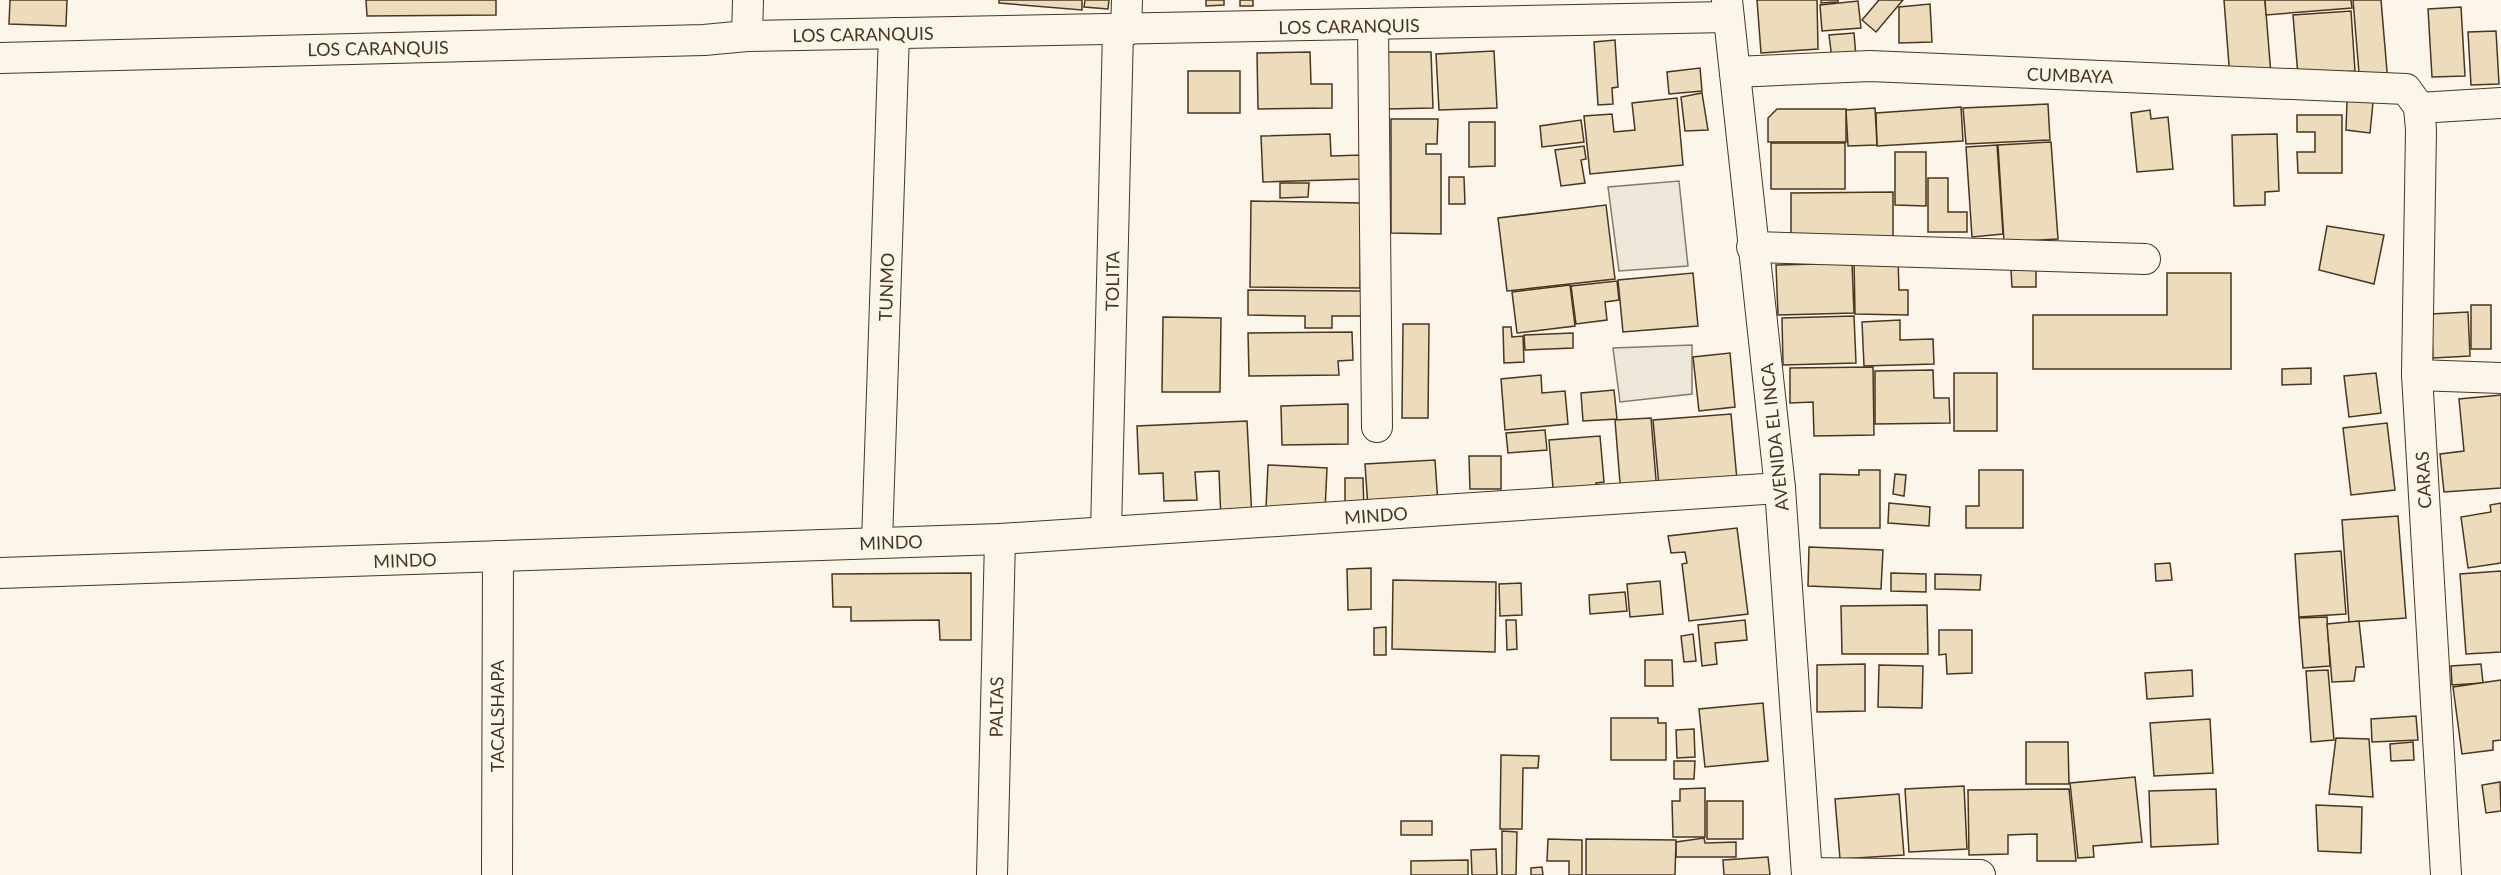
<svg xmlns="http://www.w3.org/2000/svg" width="2501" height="875" viewBox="0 0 2501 875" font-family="Lato,sans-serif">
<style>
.parking{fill:#ede7d9;stroke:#887966;stroke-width:1.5}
.building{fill:#ecdcbc;stroke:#4a3520;stroke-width:1.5}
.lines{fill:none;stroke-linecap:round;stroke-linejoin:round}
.street-casing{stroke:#4a3520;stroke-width:32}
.street{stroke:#fbf6e9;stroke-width:30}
.labels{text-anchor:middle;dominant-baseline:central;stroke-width:4.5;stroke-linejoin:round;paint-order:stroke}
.street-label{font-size:18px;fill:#4a3520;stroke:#fbf6e9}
</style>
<rect width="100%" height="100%" fill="#fbf6e9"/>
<g class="parking">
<polygon points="1679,181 1688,266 1619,271 1608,187"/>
<polygon points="1692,345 1692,394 1620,402 1613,348"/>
</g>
<g class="building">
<polygon points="10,0 67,0 66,26 9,24"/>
<polygon points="366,0 496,0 496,15 367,16"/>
<polygon points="999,0 1082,0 1082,10 999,3"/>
<polygon points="1085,0 1109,0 1108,9 1084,7"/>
<polygon points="1206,0 1224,0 1224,5 1206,6"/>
<rect x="1240" y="0" width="13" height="6"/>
<polygon points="1757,0 1817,0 1818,49 1761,53"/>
<polygon points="1821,0 1838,0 1838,2 1821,3"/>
<polygon points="1879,0 1903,0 1876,32 1862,20"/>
<polygon points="2224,0 2265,0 2271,75 2230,78"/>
<polygon points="2265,0 2351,0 2352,8 2266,15"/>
<polygon points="2353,0 2381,0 2388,83 2360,85"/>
<polygon points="1858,1 1861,28 1822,31 1820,5"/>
<polygon points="1930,4 1932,42 1899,43 1899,7"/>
<polygon points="2461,7 2465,76 2432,77 2428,9"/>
<polygon points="2351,11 2355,71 2298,76 2293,15"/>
<polygon points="2496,31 2499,84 2471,85 2468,32"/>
<polygon points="1854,33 1856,57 1832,59 1829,35"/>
<polygon points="1615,40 1618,87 1612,88 1613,104 1598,105 1594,42"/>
<polygon points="1494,51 1497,108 1439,110 1436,54"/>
<polygon points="1310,52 1311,84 1332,84 1332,108 1258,109 1257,53"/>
<polygon points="1386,52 1431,52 1433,108 1387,109"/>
<polygon points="1700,68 1702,91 1669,94 1667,72"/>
<rect x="1188" y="71" width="52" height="42"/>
<polygon points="1702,93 1708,130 1685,131 1681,97"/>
<polygon points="1677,98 1683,165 1590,174 1584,116 1612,114 1614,132 1635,130 1632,103"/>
<polygon points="2347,101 2373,102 2370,133 2346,130"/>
<polygon points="2048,104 2050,140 1966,144 1963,108"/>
<polygon points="1961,107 1963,141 1877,146 1876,113"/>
<polygon points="1875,108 1877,145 1848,146 1846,110"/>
<polygon points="1777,109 1846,109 1846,142 1768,142 1768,118"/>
<polygon points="2150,110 2151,119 2168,117 2173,169 2137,172 2131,113"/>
<polygon points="2297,115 2342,115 2342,173 2298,173 2297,152 2315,152 2315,132 2297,132"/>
<polygon points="1391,119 1438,119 1437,144 1426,144 1426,154 1441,154 1441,234 1391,233"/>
<polygon points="1581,120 1584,142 1542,147 1540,126"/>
<polygon points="1469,122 1495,122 1495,166 1469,167"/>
<polygon points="1330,134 1331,156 1362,155 1362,179 1263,182 1261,136"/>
<polygon points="2277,134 2279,191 2265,192 2265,205 2234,206 2232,135"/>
<polygon points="2051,142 2058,239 2004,242 1998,145"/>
<rect x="1771" y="143" width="74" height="46"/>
<polygon points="1997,145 2003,234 1972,237 1966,147"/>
<polygon points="1584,146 1586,159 1581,160 1585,183 1561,186 1555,150"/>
<polygon points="1895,152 1926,152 1926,206 1895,205"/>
<polygon points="1449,177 1464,177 1465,204 1449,204"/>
<polygon points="1928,178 1948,178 1948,212 1967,212 1967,232 1928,232"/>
<polygon points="1280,183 1309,183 1308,197 1280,198"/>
<polygon points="1893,192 1893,242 1791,242 1791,193"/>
<polygon points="1251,201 1361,203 1360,288 1250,287"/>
<polygon points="1606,205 1615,279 1507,291 1498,218"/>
<polygon points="2327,226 2384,235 2374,284 2319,270"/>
<polygon points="1854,259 1898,259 1899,290 1908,290 1908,315 1855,314"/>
<polygon points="1852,263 1854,313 1778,315 1776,265"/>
<polygon points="2036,269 2036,287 2012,287 2011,270"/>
<polygon points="1693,273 1698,326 1623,332 1618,280"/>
<polygon points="2167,273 2231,273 2231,369 2033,369 2033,315 2167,315"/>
<polygon points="1617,281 1619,300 1605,302 1607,320 1576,324 1571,286"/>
<polygon points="1570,285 1575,326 1517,333 1512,292"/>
<polygon points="1248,290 1361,291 1361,316 1332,316 1332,328 1305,328 1305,316 1248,315"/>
<rect x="2471" y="305" width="20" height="44"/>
<polygon points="2468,312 2470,356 2433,358 2431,314"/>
<polygon points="1854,316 1856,363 1783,365 1782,318"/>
<polygon points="1163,317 1221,318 1220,392 1162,392"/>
<polygon points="1900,320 1900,340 1933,339 1934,364 1864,366 1862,322"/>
<polygon points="1403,324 1429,324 1428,418 1402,418"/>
<polygon points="1503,327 1511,327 1512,337 1523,336 1524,362 1504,363"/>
<polygon points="1352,332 1353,360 1338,361 1339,375 1249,376 1248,333"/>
<polygon points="1573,333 1573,348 1525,350 1524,335"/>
<polygon points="1730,353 1735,407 1699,411 1693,357"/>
<polygon points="1873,367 1874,435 1814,436 1813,402 1790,403 1790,368"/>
<polygon points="2311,368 2311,384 2282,385 2282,369"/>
<polygon points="1933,370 1934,398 1949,398 1950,423 1875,424 1875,371"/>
<rect x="1954" y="373" width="43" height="58"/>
<polygon points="2376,373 2381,413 2349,417 2344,376"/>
<polygon points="1541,375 1542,393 1565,391 1568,424 1505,430 1501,379"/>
<polygon points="1614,390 1617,419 1583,421 1581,393"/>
<polygon points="2501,395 2501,488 2444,492 2440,454 2464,451 2459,399"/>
<polygon points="1348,404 1348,444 1282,445 1281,406"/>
<polygon points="1731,414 1737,480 1659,486 1653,420"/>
<polygon points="1651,418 1657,492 1621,495 1615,420"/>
<polygon points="1247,421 1252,519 1221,521 1219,471 1195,472 1197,500 1164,501 1163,473 1139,474 1137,426"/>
<polygon points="2387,423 2395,490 2351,495 2343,428"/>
<polygon points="1545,430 1547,450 1508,453 1506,433"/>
<polygon points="1600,436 1604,482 1596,483 1597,497 1554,500 1549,440"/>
<polygon points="1469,456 1501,456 1501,489 1470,489"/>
<polygon points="1435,460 1438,504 1368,508 1365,464"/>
<polygon points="1268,465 1327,468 1325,510 1266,508"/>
<polygon points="1859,470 1880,470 1880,528 1820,528 1820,474 1859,475"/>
<polygon points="1979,470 2023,470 2023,528 1966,528 1966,506 1979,506"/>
<polygon points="1895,474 1906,475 1904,496 1893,494"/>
<polygon points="1345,478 1363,478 1364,511 1345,512"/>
<polygon points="1889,503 1930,507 1929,526 1888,523"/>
<polygon points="2501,503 2501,563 2468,568 2461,517 2491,512 2490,505"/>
<polygon points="2398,516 2406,618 2349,622 2342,520"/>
<polygon points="1737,528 1748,614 1689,621 1682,564 1687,563 1685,552 1671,553 1668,536"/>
<polygon points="1809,547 1883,550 1881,589 1808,586"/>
<polygon points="2341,551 2346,614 2299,617 2295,554"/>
<polygon points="2170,563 2172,580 2156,581 2155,564"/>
<polygon points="1371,568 1371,609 1348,610 1347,569"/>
<polygon points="2501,571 2501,652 2466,654 2460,574"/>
<polygon points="971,573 971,640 940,640 939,620 851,621 851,607 833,607 832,574"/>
<polygon points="1891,573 1926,574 1926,592 1891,591"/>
<polygon points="1935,574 1981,575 1980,590 1935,589"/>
<polygon points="1393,580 1496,582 1495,652 1392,649"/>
<polygon points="1660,581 1663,614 1630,617 1627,584"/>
<polygon points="1521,583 1522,615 1500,616 1499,584"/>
<polygon points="1625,592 1627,611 1590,614 1589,595"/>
<polygon points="1927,605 1928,654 1842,654 1841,606"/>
<polygon points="2327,617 2330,666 2303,668 2299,618"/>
<polygon points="1506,620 1516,620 1517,649 1507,650"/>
<polygon points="1745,620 1747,640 1715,643 1717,664 1702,666 1698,625"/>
<polygon points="2359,621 2364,667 2356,667 2354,681 2332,682 2327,624"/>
<polygon points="1386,627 1386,655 1374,655 1374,628"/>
<polygon points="1939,630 1972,630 1972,673 1947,674 1946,654 1939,655"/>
<polygon points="1693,634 1696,661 1684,662 1681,636"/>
<polygon points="1645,660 1672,660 1673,686 1645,686"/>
<polygon points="1865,664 1865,711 1817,712 1817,665"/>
<polygon points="2481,664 2483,683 2452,685 2451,666"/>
<polygon points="1879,665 1923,666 1922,708 1878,707"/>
<polygon points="2192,670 2193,696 2147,699 2145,673"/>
<polygon points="2328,670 2334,740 2311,742 2306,671"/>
<polygon points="2501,680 2501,740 2493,741 2493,750 2462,754 2453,687"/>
<polygon points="1763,703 1768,761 1705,767 1699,709"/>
<polygon points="2416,716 2418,740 2372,742 2371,719"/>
<polygon points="1611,718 1658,718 1658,723 1666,723 1666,760 1611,760"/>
<polygon points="2210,719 2213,773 2154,776 2150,723"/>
<polygon points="1694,729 1695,757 1677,758 1676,730"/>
<polygon points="2336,738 2369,739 2373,797 2329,794"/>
<polygon points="2026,742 2068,742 2069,784 2026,784"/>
<polygon points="2413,742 2414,760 2391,761 2390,744"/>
<polygon points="1501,755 1539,756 1538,768 1523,768 1522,829 1500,829"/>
<polygon points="1674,761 1695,761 1694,779 1674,779"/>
<polygon points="2135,777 2142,842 2093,846 2094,857 2078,858 2070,783"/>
<polygon points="2500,782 2501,811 2486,813 2482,785"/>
<polygon points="1964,786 1967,849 1909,852 1905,789"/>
<polygon points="1705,788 1705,837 1673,837 1672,801 1680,801 1680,789"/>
<polygon points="2069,789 2076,861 2037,861 2037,834 2008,835 2008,854 1969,855 1968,790"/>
<polygon points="2216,789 2218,844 2151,847 2149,791"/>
<polygon points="1899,794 1904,855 1840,859 1835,799"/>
<rect x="1707" y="801" width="36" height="38"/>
<polygon points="2316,805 2362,807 2361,853 2318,851"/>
<rect x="1401" y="821" width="31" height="14"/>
<polygon points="1502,831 1517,832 1516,875 1502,875"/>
<polygon points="1704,838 1705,843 1736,842 1736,857 1676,857 1676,842"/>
<polygon points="1548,839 1582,840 1582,875 1569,875 1569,861 1547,861"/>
<polygon points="1586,839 1676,840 1675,875 1586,875"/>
<polygon points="1496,849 1497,875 1472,875 1471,850"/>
<polygon points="1768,857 1770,875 1724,875 1723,860"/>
<polygon points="1468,860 1468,875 1411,875 1411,861"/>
<polygon points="1542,867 1543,875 1531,875 1531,868"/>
</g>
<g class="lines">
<g class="street-casing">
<g id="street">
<polyline points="1727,0 1780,488 1807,875"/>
<polyline points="1373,25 1377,427"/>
<polyline points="1126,31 1127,0"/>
<polyline points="747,36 748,0"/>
<polyline points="0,58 704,40 747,36 1727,17"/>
<polyline points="1735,72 1870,66 2406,89 2419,107 2421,130 2417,375 2446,875"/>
<polyline points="2419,108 2501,103"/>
<polyline points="1752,247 2145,259"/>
<polyline points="2417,375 2501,378"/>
<polyline points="1106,532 1118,31"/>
<polyline points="877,542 894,33"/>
<polyline points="0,573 1000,539 1780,488"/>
<polyline points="1807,873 1980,875"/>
<polyline points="497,875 498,556"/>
<polyline points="992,875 1000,539"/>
</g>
</g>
<use href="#street" class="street"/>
</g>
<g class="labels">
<g class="street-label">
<text transform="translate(1349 26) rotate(-1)">LOS CARANQUIS</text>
<text transform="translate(863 34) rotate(-1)">LOS CARANQUIS</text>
<text transform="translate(378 48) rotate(-1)">LOS CARANQUIS</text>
<text transform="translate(2070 75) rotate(2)">CUMBAYA</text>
<text transform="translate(1112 281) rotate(-89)">TOLITA</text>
<text transform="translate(886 287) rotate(-88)">TUNMO</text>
<text transform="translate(1774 437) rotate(-96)">AVENIDA EL INCA</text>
<text transform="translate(2423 480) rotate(-93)">CARAS</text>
<text transform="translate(1376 515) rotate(-4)">MINDO</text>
<text transform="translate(891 542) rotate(-2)">MINDO</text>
<text transform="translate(405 560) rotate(-2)">MINDO</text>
<text transform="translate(996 707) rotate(-89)">PALTAS</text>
<text transform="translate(497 716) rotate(-90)">TACALSHAPA</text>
</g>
</g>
</svg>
